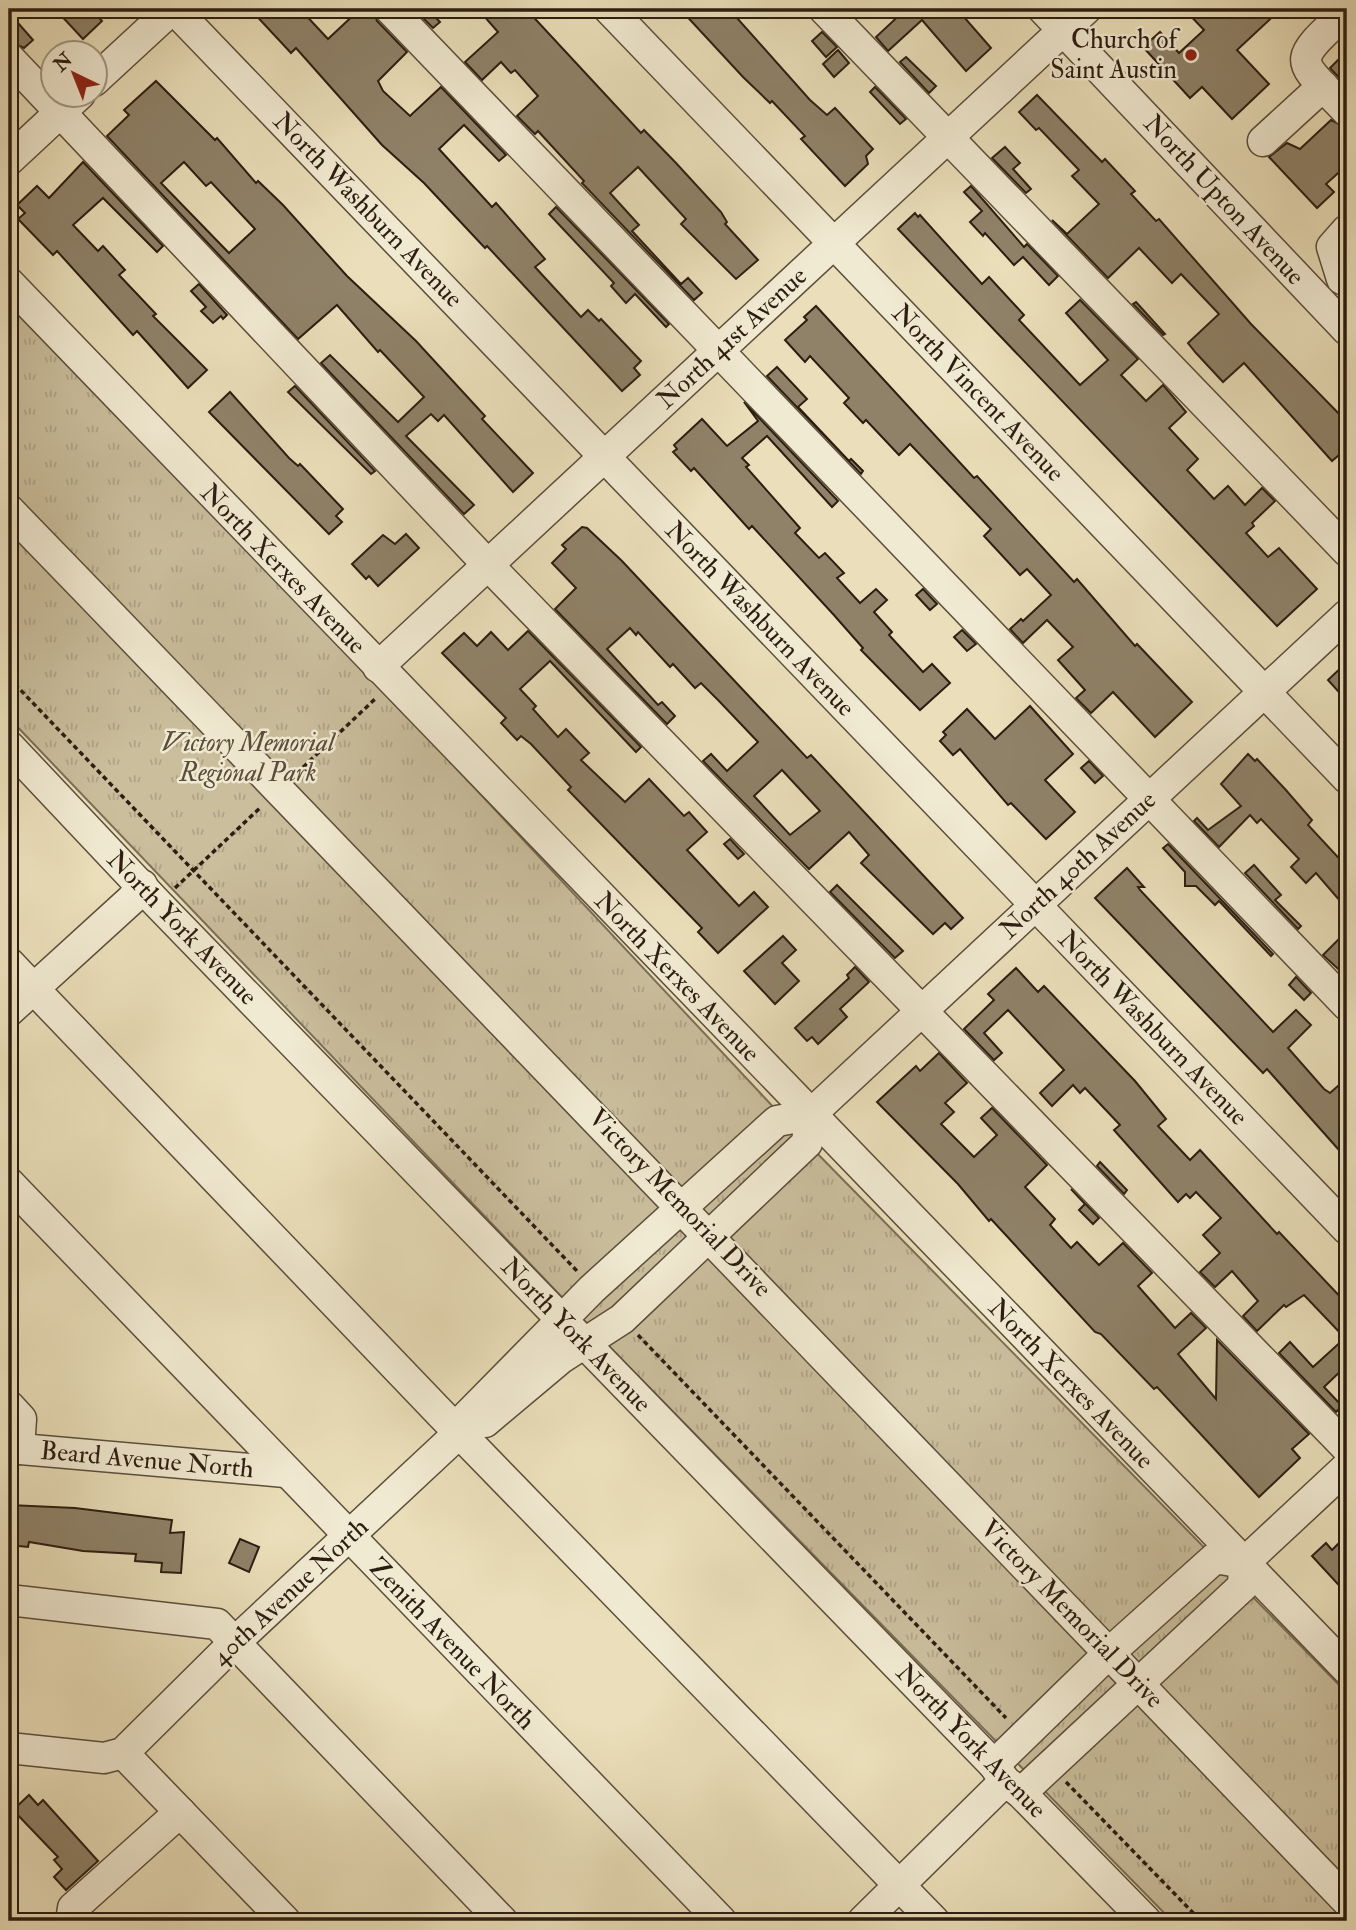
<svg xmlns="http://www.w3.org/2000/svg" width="1356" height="1930" viewBox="0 0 1356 1930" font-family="'IM FELL Double Pica',serif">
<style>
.park{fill:url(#park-tufts);stroke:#7b6e57;stroke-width:2}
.building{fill:#8f8269;stroke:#2c1d11;stroke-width:2;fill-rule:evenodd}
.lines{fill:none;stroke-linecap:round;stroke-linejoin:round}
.minor-casing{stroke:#5c4e3b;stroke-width:33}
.path{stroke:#2c1d11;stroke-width:3.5;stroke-dasharray:5 3.5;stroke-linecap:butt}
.minor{stroke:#f1ead2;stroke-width:30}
.poi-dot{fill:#8f2418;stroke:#f1ead2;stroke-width:2.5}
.labels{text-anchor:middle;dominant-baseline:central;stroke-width:5;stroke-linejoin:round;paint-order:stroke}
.poi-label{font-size:26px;fill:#2c1d11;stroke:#f1ead2;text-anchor:end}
.street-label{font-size:26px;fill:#2c1d11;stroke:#f1ead2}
.park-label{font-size:26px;font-style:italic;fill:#5b4d3b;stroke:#f1ead2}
</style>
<defs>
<pattern id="park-tufts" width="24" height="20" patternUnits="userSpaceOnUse" patternTransform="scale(1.75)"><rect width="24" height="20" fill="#cabe9d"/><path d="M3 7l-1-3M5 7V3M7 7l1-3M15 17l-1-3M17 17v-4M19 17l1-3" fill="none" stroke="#aea386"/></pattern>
</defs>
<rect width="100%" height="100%" fill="#eadfba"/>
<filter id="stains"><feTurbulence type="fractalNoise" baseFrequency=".00286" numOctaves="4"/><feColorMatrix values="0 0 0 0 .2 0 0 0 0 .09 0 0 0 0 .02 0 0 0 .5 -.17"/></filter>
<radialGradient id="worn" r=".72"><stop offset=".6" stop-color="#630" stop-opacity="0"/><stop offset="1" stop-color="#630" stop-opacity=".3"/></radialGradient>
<polygon class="park" points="9,304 368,674 807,1143 1347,1693 1347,1921 1172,1921 599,1336 9,718"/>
<g class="building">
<polygon points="55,9 91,9 102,21 83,39"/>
<polygon points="250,9 300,9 328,39 360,9 373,9 377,21 407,52 378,81 383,91 410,116 441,87 506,155 499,161 464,125 439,149 492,207 496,203 545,259 535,267 581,317 588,310 599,321 601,319 641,361 634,368 640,375 622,391 487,246 485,248 424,183 382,145 296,48 291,53"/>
<polygon points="422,9 427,9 440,22 433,28 418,13"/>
<polygon points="492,9 526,9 641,133 644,130 676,163 721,212 727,222 725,224 758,260 736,279 681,224 686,219 638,167 610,193 639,225 632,231 681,284 688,278 702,293 694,300 582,183 584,181 538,131 535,134 517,116 538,96 515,70 511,73 501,62 482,80 465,62 498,32 484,16"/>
<polygon points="680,9 729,9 810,100 827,115 835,108 873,149 866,156 868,164 845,186 801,139 805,136 772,101 770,103 743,77"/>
<polygon points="906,9 957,9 991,48 966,71 922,20 888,51 876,37"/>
<polygon points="1184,9 1281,9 1237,50 1269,84 1232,119 1202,87 1190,98 1143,47 1160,32 1179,53 1204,30"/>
<polygon points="18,23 33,40 24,48 9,41 9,32"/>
<polygon points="822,32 837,47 826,57 812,41"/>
<polygon points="838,50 849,63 834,77 823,64"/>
<polygon points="1347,51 1347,86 1330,68"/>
<polygon points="906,57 936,86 929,93 900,62"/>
<path d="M156,81L215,140L217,138L256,183L258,181L283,205L347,276L416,341L485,416L482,419L533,473L513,492L444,415L438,421L431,414L406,436L474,505L464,514L321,363L330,355L398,422L424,397L380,350L378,352L337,305L298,339L107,136L129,115L124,110ZM184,162L206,186L211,182L255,229L229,253L161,183Z"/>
<polygon points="875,87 906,119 900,124 870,92"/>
<polygon points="1037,95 1102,162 1105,159 1135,191 1131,194 1156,221 1159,219 1251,324 1347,422 1347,465 1339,455 1332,461 1244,363 1223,382 1196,353 1188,343 1219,314 1181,274 1172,283 1139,248 1108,278 1052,220 1067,234 1099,204 1072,176 1079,170 1039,128 1036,130 1019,112"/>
<polygon points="1331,120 1347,128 1347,165 1326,184 1334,192 1317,208 1269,157 1287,143 1300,149"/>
<polygon points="1005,147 1020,163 1013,169 1031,189 1026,193 992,158"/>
<polygon points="83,162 163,246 157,252 103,198 73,225 98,251 103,246 125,270 119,275 156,314 153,316 207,370 188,388 137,331 133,335 57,251 53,255 18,219 25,213 17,205 37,186 49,198"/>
<polygon points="971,186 1024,247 1027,244 1058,276 1049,285 1023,257 1014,265 985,233 983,236 970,222 982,211 964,192"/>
<polygon points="556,207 669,324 666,327 635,294 626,303 611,286 614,283 549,214"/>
<polygon points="915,213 918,217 920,215 982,284 989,277 1024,315 1019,320 1080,385 1108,360 1066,313 1080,300 1138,359 1121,375 1146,401 1163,385 1186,412 1169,428 1198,459 1187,470 1214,499 1228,486 1245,505 1262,488 1275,501 1252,523 1254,526 1246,533 1268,557 1279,548 1317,589 1277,626 898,229"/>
<polygon points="199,284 227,315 223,319 221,316 213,323 201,311 206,307 191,291"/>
<polygon points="1136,302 1165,334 1163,335 1133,304"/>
<polygon points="816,306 974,478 977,476 1074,582 1077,579 1135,646 1137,644 1192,702 1155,737 1113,692 1091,713 1076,698 1085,690 1058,660 1073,647 1047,620 1023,643 1010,629 1021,619 1023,621 1051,595 1027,569 1020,575 984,536 991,529 910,444 899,455 866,420 863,423 844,403 849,398 810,356 805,362 785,340 807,320 804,317"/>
<polygon points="777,367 807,399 798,407 849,461 851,459 863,471 861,474 767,376"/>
<polygon points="295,386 375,471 371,474 288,392"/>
<polygon points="230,392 289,458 298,466 300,464 343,509 336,516 342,522 329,534 209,412"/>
<polygon points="744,402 838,501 832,507 767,436 742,458 749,465 746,467 800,528 795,533 819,558 825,553 844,573 837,578 860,603 876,589 887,600 874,612 892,632 889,635 923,672 932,664 950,683 920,710 861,650 863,648 833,614 752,526 749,529 694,468 691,471 673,452 677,449 674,445 702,419 727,446 758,421"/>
<path d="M582,527L587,528L622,561L807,758L811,755L963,918L951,929L945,923L933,934L861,863L869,855L849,832L809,869L703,761L711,754L727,771L758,742L719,701L701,683L695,688L673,664L670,667L638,632L636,635L630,628L607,649L658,705L662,702L675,716L667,724L555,609L576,588L552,563L566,549L562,545ZM782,770L820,811L790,835L754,796Z"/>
<polygon points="406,534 419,548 378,586 369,576 366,579 352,564 383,535 395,544"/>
<polygon points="923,589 937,604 930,610 916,595"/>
<polygon points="962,630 976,644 967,651 954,637"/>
<polygon points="528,631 641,747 636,752 550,661 520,689 536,706 533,709 558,737 566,729 589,753 581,760 625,802 649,779 684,816 689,812 707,832 687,850 739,906 754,892 768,907 718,953 698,932 702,928 568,790 571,787 531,744 521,736 517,740 501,723 506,718 442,653 464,633 477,646 491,632 508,650"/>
<polygon points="1347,662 1347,701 1328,680"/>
<polygon points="1030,706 1073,754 1045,780 1075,812 1046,839 1011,803 1008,805 960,749 953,755 940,741 946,735 943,732 967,709 995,739"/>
<polygon points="1248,754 1255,761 1257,759 1285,789 1312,820 1308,825 1347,867 1347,909 1316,873 1306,883 1291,867 1299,859 1261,819 1257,823 1250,815 1219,847 1194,821 1197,818 1208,830 1241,806 1221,784"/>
<polygon points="1089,761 1103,776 1095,783 1081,768"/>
<polygon points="730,839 744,854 738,859 724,844"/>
<polygon points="1168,844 1273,954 1271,956 1219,901 1215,905 1196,886 1185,886 1185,872 1163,848"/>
<polygon points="1254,865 1281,895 1275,900 1301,926 1298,929 1245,873"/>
<polygon points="1127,868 1144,887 1138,887 1140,890 1273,1032 1296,1010 1311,1025 1288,1048 1324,1089 1330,1093 1338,1086 1347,1097 1347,1159 1267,1069 1263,1073 1095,898"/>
<polygon points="837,885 903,951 895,958 830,892"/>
<polygon points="1347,931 1347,977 1323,955"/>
<polygon points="783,936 796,950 782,963 799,981 775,1004 744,971"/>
<polygon points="855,967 869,982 840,1009 847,1017 818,1044 812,1037 807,1041 795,1028 849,978 847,975"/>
<polygon points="1016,968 1038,992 1044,986 1135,1081 1166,1119 1158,1126 1190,1160 1200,1150 1277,1234 1279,1232 1347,1304 1347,1365 1324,1387 1342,1406 1336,1412 1279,1353 1290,1342 1313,1367 1345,1338 1304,1295 1286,1307 1284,1305 1257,1331 1243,1316 1258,1301 1232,1271 1215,1287 1200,1272 1220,1253 1203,1235 1221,1218 1196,1192 1190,1198 1186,1194 1178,1202 1114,1130 1120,1125 1085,1088 1080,1093 1073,1085 1052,1106 1040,1093 1064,1070 1008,1010 984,1033 1002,1053 994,1060 964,1029 994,1000 988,994"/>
<polygon points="1296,977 1311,993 1304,1000 1289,985"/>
<polygon points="939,1053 967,1083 945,1103 954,1112 941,1124 974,1157 997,1135 981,1118 992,1108 1047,1165 1025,1187 1055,1219 1050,1225 1071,1248 1077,1242 1099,1265 1123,1243 1152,1273 1138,1286 1175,1328 1191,1313 1206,1328 1178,1354 1216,1399 1217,1340 1309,1434 1292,1449 1300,1458 1259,1497 1157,1387 1154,1389 1101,1334 1095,1332 991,1219 989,1221 958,1184 877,1102 916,1066 920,1071"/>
<polygon points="1100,1162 1127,1190 1124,1194 1097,1166"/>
<polygon points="1071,1189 1099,1218 1093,1224 1079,1210 1085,1204"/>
<polygon points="9,1505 75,1508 172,1520 170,1533 184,1532 181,1573 161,1572 162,1563 135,1561 136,1554 83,1551 29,1542 28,1547 9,1545"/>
<polygon points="1347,1535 1347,1594 1312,1556 1326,1543 1332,1550"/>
<polygon points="240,1539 259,1547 249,1572 229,1563"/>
<polygon points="29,1795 38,1805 43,1800 98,1861 66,1890 54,1877 62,1869 54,1860 58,1857 13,1810"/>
</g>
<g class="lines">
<g class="minor-casing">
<g id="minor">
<polyline points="174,9 1347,1229"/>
<polyline points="390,9 1347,1005"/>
<polyline points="609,9 1347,778"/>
<polyline points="824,9 1347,551"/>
<polyline points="1043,9 1347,330"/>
<path d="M1347,11C1290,64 1295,57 1347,111"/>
<polyline points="9,58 488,565 1347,1448"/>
<polyline points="94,81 172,9"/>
<polyline points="1263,141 1323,86"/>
<polyline points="9,160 80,94"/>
<polyline points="1347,230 1332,247 1342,279 1347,281"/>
<polyline points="9,283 1347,1669"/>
<path d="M9,510C457,972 903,1436 1347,1901"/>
<polyline points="378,667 1086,9"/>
<polyline points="9,746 158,904 994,1765 1005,1781 1021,1793 1146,1921"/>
<polyline points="9,963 441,1414 934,1921"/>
<polyline points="9,1011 132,899 142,885"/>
<polyline points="9,1183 721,1921"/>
<polyline points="9,1406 21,1419 19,1449"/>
<polyline points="485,1422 560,1359 622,1319 807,1143 810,1115"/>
<polyline points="9,1448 285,1472"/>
<polyline points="9,1600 217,1624 502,1921"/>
<polyline points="9,1748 104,1758 123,1753 234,1643 459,1433 465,1418 592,1289 777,1121 810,1115 1347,615"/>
<polyline points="123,1753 285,1921"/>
<polyline points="994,1765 1108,1654 1215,1558 1244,1563"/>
<polyline points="1021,1793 1243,1586 1244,1563 1347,1467"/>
<polyline points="71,1921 73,1908 180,1812"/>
<polyline points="863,1921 1005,1781"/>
</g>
</g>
<g class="path">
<polyline points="9,678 577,1271"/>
<polyline points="297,773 375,699"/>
<polyline points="175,888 261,807"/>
<polyline points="638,1335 1006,1718"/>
<polyline points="1066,1782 1201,1921"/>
</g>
<use href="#minor" class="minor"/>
</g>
<circle class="poi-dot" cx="1191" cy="55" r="7"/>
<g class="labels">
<g class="poi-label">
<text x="1177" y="40">Church of<tspan x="1177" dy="30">Saint Austin</tspan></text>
</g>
<g class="street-label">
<text transform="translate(1224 200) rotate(47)">North Upton Avenue</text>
<text transform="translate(368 210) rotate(46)">North Washburn Avenue</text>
<text transform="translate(732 338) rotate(-43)">North 41st Avenue</text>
<text transform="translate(978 393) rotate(46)">North Vincent Avenue</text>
<text transform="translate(283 569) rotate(46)">North Xerxes Avenue</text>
<text transform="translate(760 619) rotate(46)">North Washburn Avenue</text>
<text transform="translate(1078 865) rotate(-43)">North 40th Avenue</text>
<text transform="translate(182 928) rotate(46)">North York Avenue</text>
<text transform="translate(677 977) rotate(46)">North Xerxes Avenue</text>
<text transform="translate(1153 1028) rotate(46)">North Washburn Avenue</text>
<text transform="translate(680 1203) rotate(46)">Victory Memorial Drive</text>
<text transform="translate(576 1335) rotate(46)">North York Avenue</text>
<text transform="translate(1071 1384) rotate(46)">North Xerxes Avenue</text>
<text transform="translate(147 1460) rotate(5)">Beard Avenue North</text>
<text transform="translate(290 1592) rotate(-43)">40th Avenue North</text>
<text transform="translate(1072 1614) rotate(46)">Victory Memorial Drive</text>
<text transform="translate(452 1644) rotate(46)">Zenith Avenue North</text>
<text transform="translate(971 1741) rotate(46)">North York Avenue</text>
</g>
<g class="park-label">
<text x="248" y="743">Victory Memorial<tspan x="248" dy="30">Regional Park</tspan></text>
</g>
</g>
<rect width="1356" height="1930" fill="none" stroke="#eadfba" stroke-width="35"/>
<rect x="10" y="10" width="1335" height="1909" fill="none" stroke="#2c1d11" stroke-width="3.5"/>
<rect x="18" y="18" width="1321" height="1895" fill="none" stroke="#2c1d11" stroke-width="2"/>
<g transform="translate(74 74) rotate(317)"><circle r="33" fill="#f1ead2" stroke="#a29885" stroke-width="2"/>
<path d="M0-5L12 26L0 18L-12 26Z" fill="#8f2418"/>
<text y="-10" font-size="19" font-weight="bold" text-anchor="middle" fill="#2c1d11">N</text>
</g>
<rect width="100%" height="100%" filter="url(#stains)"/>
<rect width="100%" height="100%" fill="url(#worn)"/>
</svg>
